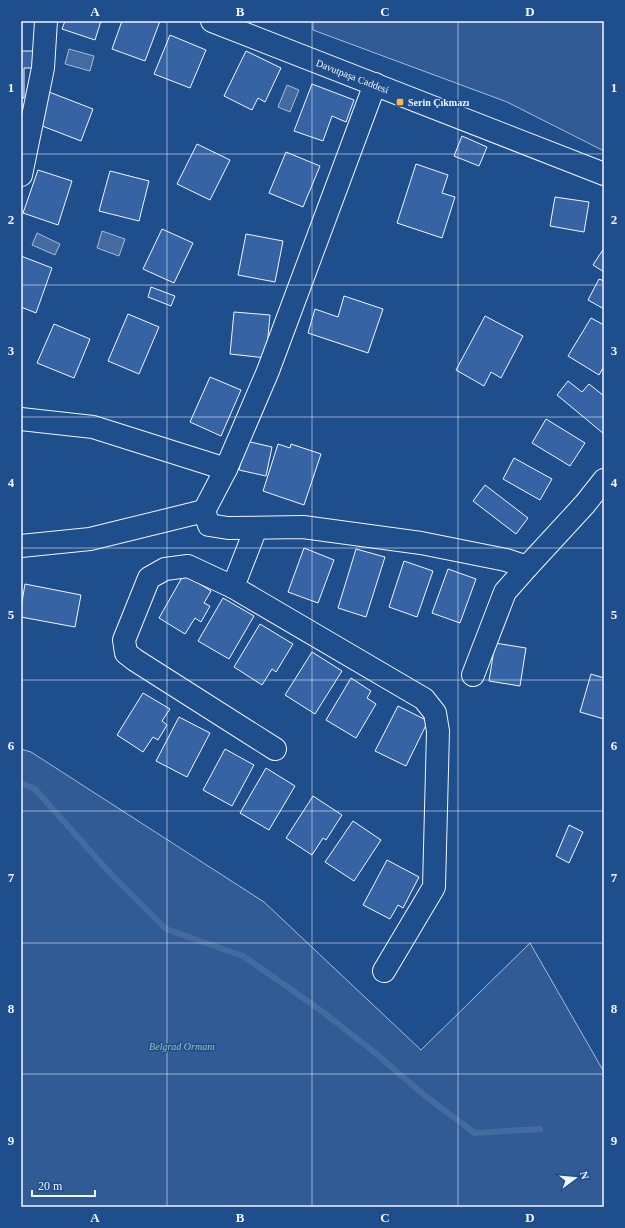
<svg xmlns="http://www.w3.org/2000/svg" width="625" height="1228" viewBox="0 0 625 1228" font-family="Georgia,serif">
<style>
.built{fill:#305b95;stroke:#a8bbd7}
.water{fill:#446ba0;stroke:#a8bbd7}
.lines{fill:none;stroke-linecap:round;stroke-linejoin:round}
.stream{stroke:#446ba0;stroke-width:6}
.building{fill:#3563a3;stroke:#f2f6ff}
.minor-casing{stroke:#f2f6ff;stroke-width:24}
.minor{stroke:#1f4e8c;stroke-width:22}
.grid{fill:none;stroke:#f2f6ff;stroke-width:1;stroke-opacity:0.55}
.poi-dot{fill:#ffb74d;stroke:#1f4e8c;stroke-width:1.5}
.labels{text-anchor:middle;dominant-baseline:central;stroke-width:3;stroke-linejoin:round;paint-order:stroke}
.street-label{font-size:10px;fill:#f2f6ff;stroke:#1f4e8c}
.poi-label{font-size:10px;font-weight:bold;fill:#f2f6ff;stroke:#1f4e8c;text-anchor:start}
.park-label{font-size:10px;font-style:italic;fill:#97c8a6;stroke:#1f4e8c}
.neatline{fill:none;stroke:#f2f6ff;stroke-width:1.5}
.grid-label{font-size:13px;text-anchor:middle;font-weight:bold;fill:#f2f6ff}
</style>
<rect width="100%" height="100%" fill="#1f4e8c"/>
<g class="built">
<polygon points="313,21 604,21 604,151 507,102 313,30"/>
<polygon points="21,749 31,752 264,902 421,1050 530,943 604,1072 604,1207 21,1207"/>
</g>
<g class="water">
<polygon points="69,49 94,56 90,71 65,64"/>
<polygon points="287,85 299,90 290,112 278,107"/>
<polygon points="102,231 125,239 119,256 97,248"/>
<polygon points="37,233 60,244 55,255 32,245"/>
</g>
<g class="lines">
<polyline class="stream" points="21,783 35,789 108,871 166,929 243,956 319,1009 374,1052 424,1095 475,1133 540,1129"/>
</g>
<g class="building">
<polygon points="65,21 101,21 95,40 62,29"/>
<polygon points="122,21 160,21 145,61 112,49"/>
<polygon points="170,35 206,50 190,88 154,74"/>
<polygon points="21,51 33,51 32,68 24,68 24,98 21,98"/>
<polygon points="246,51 281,68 265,102 258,98 252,110 224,96"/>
<polygon points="312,84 354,100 346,122 332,116 323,141 294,131"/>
<polygon points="49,92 93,109 81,141 37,124"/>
<polygon points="462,136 487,147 479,166 454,156"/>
<polygon points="197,144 230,160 210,200 177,184"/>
<polygon points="286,152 320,166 303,207 269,193"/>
<polygon points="416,164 448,175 442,193 455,197 442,238 397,223"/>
<polygon points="38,170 72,181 58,225 23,213"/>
<polygon points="110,171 149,181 139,221 99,211"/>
<polygon points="555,197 589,202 584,232 550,226"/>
<polygon points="162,229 193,243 174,283 143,269"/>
<polygon points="246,234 283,241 275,282 238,275"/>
<polygon points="604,248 604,272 593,265"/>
<polygon points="21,256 52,268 36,313 21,307"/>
<polygon points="599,279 604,281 604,309 588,300"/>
<polygon points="151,287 175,296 171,306 148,297"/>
<polygon points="344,296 383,309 368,353 308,333 315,309 338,317"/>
<polygon points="234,312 270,315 266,358 230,354"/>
<polygon points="128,314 159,327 139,374 108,361"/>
<polygon points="485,316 523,336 501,378 491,372 484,386 456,370"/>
<polygon points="591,318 604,325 604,366 599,375 568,356"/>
<polygon points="54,324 90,339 74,378 37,363"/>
<polygon points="210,377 241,390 221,436 190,422"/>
<polygon points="568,381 582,392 589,384 604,396 604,434 557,395"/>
<polygon points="546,419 585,443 570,466 532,443"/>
<polygon points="246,441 272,447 266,476 239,470"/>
<polygon points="278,444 290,448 291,444 321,454 304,505 263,491"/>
<polygon points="514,458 552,479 540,500 503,479"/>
<polygon points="485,485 528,518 516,534 473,501"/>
<polygon points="304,548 334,560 318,603 288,592"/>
<polygon points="356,549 385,557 366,617 338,608"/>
<polygon points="404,561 433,571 417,617 389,607"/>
<polygon points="448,569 476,579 460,623 432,613"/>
<polygon points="184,574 211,591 204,603 210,606 201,622 195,618 185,634 159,618"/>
<polygon points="25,584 81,595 75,627 21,617 21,608"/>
<polygon points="223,598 254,616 229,659 198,641"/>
<polygon points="260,624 293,644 276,672 272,669 262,685 234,667"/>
<polygon points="495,643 526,648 520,686 489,681"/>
<polygon points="312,652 342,671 315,714 285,695"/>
<polygon points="591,674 604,678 604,719 580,712"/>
<polygon points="351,678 371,691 367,698 376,704 356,738 326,720"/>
<polygon points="143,693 170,709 162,721 167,725 158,740 153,737 143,752 117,735"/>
<polygon points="398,706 428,721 406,766 375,751"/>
<polygon points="179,717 210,733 187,777 156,761"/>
<polygon points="225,749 254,765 232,806 203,790"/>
<polygon points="266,768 295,786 269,830 240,813"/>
<polygon points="313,796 342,815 326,840 323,838 312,855 286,838"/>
<polygon points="353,821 381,840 354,881 325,862"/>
<polygon points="569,825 583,832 569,863 556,856"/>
<polygon points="387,860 419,877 403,908 398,905 390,919 363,905"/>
</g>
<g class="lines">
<g class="minor-casing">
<g id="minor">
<path id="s1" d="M212,21L604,174"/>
<polyline points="375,84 268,371 226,469 204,511 209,525 228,528 303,527 421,543 506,560 527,567 585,504 604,480"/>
<polyline points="21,175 43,68 46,21"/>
<polyline points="21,419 93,427 226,469"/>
<polyline points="256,528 233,587 424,699 435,713 438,731 434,887 384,971"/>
<polyline points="21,546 90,539 204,511"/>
<polyline points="233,587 188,566 165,569 149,578 124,640 126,653 135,660 275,749"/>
<polyline points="473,675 505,592 527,567"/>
</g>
</g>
<use href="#minor" class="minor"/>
</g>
<path class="grid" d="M167,21V1207M312,21V1207M458,21V1207M21,154H604M21,285H604M21,417H604M21,548H604M21,680H604M21,811H604M21,943H604M21,1074H604"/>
<rect class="poi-dot" x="396" y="98" width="8" height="8" rx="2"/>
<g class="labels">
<g class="street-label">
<text stroke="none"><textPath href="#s1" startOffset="151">Davutpaşa Caddesi</textPath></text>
</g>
<g class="poi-label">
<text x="408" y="102">Serin Çıkmazı</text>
</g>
<g class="park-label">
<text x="182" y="1046">Belgrad Ormanı</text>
</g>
</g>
<rect width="625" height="1228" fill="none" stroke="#1f4e8c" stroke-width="44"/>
<g transform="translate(575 1178) rotate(74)" stroke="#1f4e8c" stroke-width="3" paint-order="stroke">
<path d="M0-3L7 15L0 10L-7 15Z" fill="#f2f6ff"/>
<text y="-6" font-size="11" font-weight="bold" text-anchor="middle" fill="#f2f6ff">N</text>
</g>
<path d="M32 1190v6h63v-6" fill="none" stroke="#f2f6ff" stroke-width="2"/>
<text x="38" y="1190" font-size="12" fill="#f2f6ff" stroke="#1f4e8c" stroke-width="3" paint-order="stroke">20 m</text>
<rect x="22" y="22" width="581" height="1184" class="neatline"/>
<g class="grid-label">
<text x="95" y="16">A</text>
<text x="240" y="16">B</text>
<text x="385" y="16">C</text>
<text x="530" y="16">D</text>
<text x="11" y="92">1</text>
<text x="614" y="92">1</text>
<text x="11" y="224">2</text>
<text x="614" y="224">2</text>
<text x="11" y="355">3</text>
<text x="614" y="355">3</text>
<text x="11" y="487">4</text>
<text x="614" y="487">4</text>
<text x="11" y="619">5</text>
<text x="614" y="619">5</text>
<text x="11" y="750">6</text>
<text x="614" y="750">6</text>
<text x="11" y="882">7</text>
<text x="614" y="882">7</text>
<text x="11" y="1013">8</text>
<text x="614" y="1013">8</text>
<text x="11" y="1145">9</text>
<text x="614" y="1145">9</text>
<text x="95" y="1222">A</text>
<text x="240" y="1222">B</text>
<text x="385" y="1222">C</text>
<text x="530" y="1222">D</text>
</g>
</svg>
